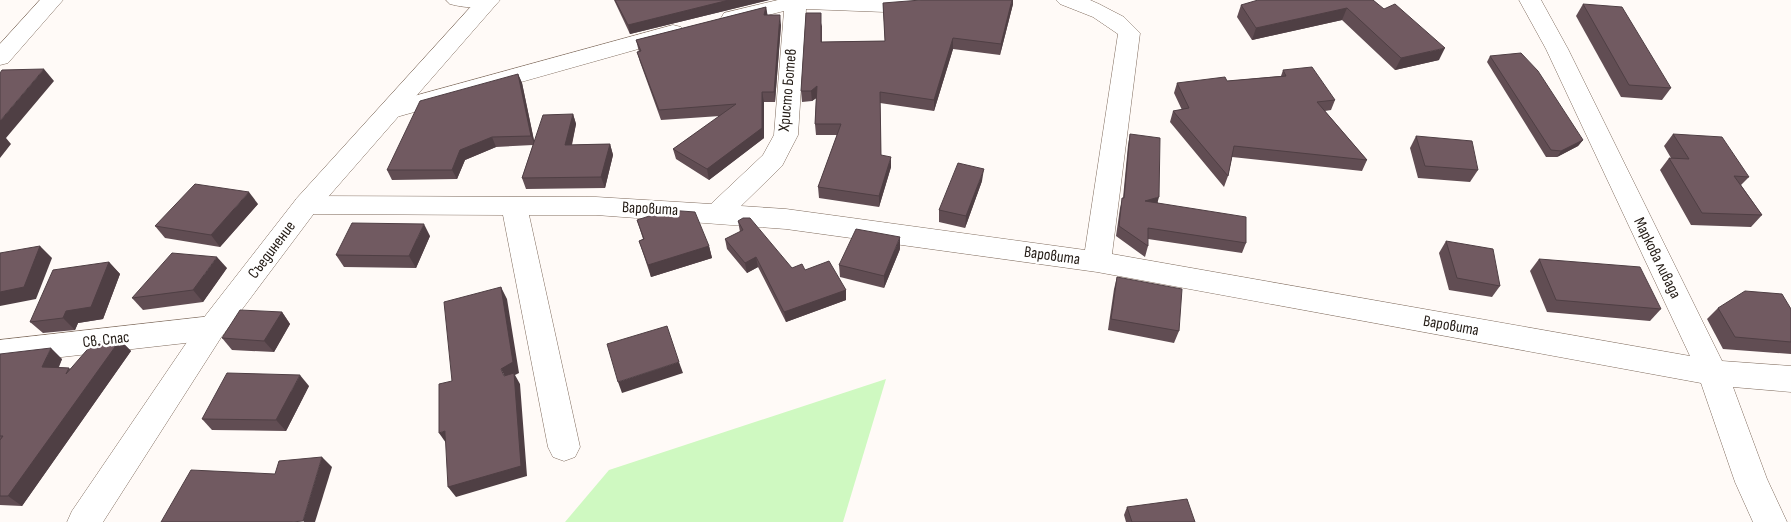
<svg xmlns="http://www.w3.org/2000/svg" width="1791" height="522" viewBox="0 0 1791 522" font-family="'Sofia Sans Condensed',sans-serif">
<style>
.green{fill:#cff9c1}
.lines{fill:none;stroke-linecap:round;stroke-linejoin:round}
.minor-casing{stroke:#7f6b5d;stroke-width:1}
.tertiary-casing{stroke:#7f6b5d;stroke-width:1}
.minor{fill:#fff;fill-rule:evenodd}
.tertiary{fill:#fff;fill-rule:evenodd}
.wall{fill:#614d53}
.shaded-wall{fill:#4f3f44}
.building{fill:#715a61;stroke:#4f3f44}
.labels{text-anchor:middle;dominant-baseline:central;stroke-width:5;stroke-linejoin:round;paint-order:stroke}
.street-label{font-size:16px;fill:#231b15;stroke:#fff}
</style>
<rect width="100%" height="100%" fill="#fffaf7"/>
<polygon class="green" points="886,379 843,522 565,522 609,470"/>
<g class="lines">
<g class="minor-casing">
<g id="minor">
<polygon points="40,0 63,0 8,63 0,65 0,44"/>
<path d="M446,0H498L499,1L495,5C481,9 464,8 450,4Z"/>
<polygon points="778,0 964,0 960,4 953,6 885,12 806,9 798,135 782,166 741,206 786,209 1085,250 1118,34 1093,17 1060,4 1056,0 1090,0 1099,4 1124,17 1140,33 1112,254 1690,356 1546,49 1519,0 1541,0 1568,49 1722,361 1791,366 1791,392 1733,387 1767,479 1787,522 1753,522 1735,482 1701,383 1097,272 786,229 596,215 529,215 580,447 575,457 564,461 553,457 548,447 503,215 306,214 297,212 293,205 297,198 306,196 596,197 711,204 763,155 774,135 784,11 732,24 724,23 721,18 724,13"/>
<polygon points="673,25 681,27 684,32 681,37 393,118 385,116 381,110 385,104"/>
<polygon points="212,316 222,320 227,328 222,336 212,340 0,364 0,340"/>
</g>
</g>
<g class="tertiary-casing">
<polygon id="tertiary" points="477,0 500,0 315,212 222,336 103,522 67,522 72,511 202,320 297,198"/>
</g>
<use href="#minor" class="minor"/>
<use href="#tertiary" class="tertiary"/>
</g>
<g class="wall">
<polygon points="614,0 769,0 630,34"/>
<polygon points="1373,0 1439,60 1395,70 1342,20 1252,40 1237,17 1241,5"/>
<polygon points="883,3 1013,4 1000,55 953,49 934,111 880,103 881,155 891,167 879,207 819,198 818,187 837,135 816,135 815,124 816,98 812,101 802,102 801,91 822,23 822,42 885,41"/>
<polygon points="1583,4 1671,88 1662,100 1621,97 1576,16"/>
<polygon points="766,7 767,15 781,25 775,102 764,102 764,138 709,180 676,159 673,149 720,116 661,120 640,62 637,52 639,52 636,40"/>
<polygon points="1490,56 1583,140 1578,146 1557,157 1546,157 1487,62"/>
<polygon points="1283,70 1335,100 1331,110 1325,111 1367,160 1362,171 1232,157 1228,176 1224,187 1170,122 1173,111 1182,110 1174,93 1177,83 1227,81 1281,76"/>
<polygon points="518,74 522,83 534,141 573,114 576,124 572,145 610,144 613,155 605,188 526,189 522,178 533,145 496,147 465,160 457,179 392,180 387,170"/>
<polygon points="1130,134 1158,203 1246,243 1242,253 1148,239 1148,246 1145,257 1116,236 1120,208 1123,198 1128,145"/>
<polygon points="1673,134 1749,177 1741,185 1762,215 1751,227 1691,225 1660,170 1669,158 1671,158 1664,146"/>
<polygon points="1416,136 1478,170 1470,182 1418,178 1410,148"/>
<polygon points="982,181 965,228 939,222 939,210"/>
<polygon points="258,204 220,247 165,238 155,226"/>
<polygon points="637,220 709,246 712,258 651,277 639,241 643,239"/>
<polygon points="738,221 792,268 805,270 846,290 846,300 786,322 758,267 747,273 727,249 725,239 740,232"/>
<polygon points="430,236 416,268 344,267 336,255"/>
<polygon points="1446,241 1500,286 1492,297 1449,290 1439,253"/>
<polygon points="900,249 884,288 840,277 839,265"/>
<polygon points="1539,259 1661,309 1650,321 1547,312 1530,271"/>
<polygon points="109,262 120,274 103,319 78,323 75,330 43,333 30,322"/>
<polygon points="227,268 203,302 143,310 132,298"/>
<polygon points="1117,277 1179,331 1174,343 1108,330 1114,289"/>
<polygon points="1718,308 1791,309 1791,354 1723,349 1707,319"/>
<polygon points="282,312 290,324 274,352 232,350 222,338"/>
<polygon points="120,340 131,351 22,506 0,505 0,354 62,359 59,367 69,368 70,369"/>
<polygon points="309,386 286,431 212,430 202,419"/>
<polygon points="1127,507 1195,522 1126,522 1124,515"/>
</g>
<g class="shaded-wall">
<polygon points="729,0 769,0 630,34 628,25"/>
<polygon points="1012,0 1013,0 1013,4 1000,55 1001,44"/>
<polygon points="766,7 768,17 764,15"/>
<polygon points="1347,8 1342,20 1252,40 1256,28"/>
<polygon points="780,15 781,25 775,102 774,92"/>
<polygon points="953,38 953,49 934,111 934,100"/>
<polygon points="1445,48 1439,60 1395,70 1401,58"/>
<polygon points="44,69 54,81 6,138 11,144 0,158 0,121"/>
<polygon points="518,74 522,83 535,145 531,136"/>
<polygon points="817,86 818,97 812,101 811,91"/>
<polygon points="762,92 764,102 764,138 709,180 707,169"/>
<polygon points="573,114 576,124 569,156 565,145"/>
<polygon points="492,137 496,147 465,160 457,179 452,170 460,150"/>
<polygon points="1583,140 1578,146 1557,157 1561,151"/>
<polygon points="610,144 613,155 605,188 601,177"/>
<polygon points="891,157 891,167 879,207 879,196"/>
<polygon points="984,169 982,181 965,228 966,216"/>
<polygon points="249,192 258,204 220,247 211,235"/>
<polygon points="1159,197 1156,208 1145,201"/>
<polygon points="424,224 430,236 416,268 409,256"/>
<polygon points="900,237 900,249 884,288 884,276"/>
<polygon points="40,246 52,258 36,299 0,306 0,292"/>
<polygon points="709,246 712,258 651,277 648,265"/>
<polygon points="217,257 227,268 203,302 193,290"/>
<polygon points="756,257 758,267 747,273 745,263"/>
<polygon points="109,262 120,274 103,319 78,323 75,330 63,318 66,311"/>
<polygon points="501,287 507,299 519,373 515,375 520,384 527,476 456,497 448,487 510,387 501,369"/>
<polygon points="846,290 846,300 786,322 784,312"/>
<polygon points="282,312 290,324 274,352 264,341"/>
<polygon points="120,340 131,351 22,506 8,496"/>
<polygon points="51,348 62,359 54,377 42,367"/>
<polygon points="679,362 683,373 622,393 618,382"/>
<polygon points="300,375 309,386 286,431 276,420"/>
<polygon points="445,431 446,443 439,433"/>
<polygon points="322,457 332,467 315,522 304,522 303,521"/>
</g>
<g class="building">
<polygon points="615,0 729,0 628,25"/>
<polygon points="921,0 1012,0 1001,44 953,38 934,100 880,92 881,155 891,157 879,196 818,187 841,124 815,124 817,86 811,91 801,91 806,13 821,13 821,42 885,41 883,3"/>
<polygon points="1258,0 1373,0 1384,9 1395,4 1445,48 1401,58 1347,8 1256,28 1241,5"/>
<polygon points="1583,4 1622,7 1671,88 1629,85"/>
<polygon points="766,7 764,15 780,15 774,92 762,92 762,128 707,169 673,149 736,104 659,110 637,52 641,51 636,40"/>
<polygon points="1521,53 1538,71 1583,140 1561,151 1551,150 1490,56"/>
<polygon points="1312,67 1335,100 1317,102 1367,160 1234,146 1228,176 1173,111 1189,108 1177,83 1225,77 1227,81 1286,76 1283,70"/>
<polygon points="44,69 0,121 0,73 2,70"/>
<polygon points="518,74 531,136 492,137 460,150 452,170 387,170 420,101"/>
<polygon points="573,114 565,145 610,144 601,177 522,178 543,115"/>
<polygon points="1130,134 1160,138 1159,197 1145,201 1246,217 1246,243 1148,228 1148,246 1119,226 1122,198 1124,198"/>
<polygon points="1673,134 1722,137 1749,177 1734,176 1762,215 1702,213 1669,158 1689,159"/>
<polygon points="1416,136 1472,141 1478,170 1425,166"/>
<polygon points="958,163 984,169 966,216 939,210"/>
<polygon points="195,184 249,192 211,235 155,226"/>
<polygon points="668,210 695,212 709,246 648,265 639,241 644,239 637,220"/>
<polygon points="743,218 750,218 792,268 802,264 805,270 829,261 846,290 784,312 756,257 745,263 725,239 743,230 738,221"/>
<polygon points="352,223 424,224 409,256 336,255"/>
<polygon points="856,229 900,237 884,276 839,265"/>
<polygon points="1446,241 1493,249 1500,286 1457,278"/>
<polygon points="40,246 24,287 0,292 0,253"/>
<polygon points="172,253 217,257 193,290 132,298"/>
<polygon points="1539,259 1640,267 1661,309 1556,300"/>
<polygon points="109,262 91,307 66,311 63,318 30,322 53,270"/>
<polygon points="1117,277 1182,289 1179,331 1111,319"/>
<polygon points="501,287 513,362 501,369 504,376 514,373 521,466 448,487 445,431 439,433 439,384 452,381 444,302"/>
<polygon points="1745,291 1782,294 1791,309 1791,342 1735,337 1718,308"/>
<polygon points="240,310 282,312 264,341 222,338"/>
<polygon points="667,326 679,362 618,382 607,344"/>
<polygon points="120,340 8,496 0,496 0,440 3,436 0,436 0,354 51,348 42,367 69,368 66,374 93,343"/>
<polygon points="227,373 300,375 276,420 202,419"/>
<polygon points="322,457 303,521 292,522 161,522 191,470 275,474 279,461"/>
<polygon points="1187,499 1195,522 1132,522 1127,507"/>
</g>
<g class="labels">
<g class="street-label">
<text transform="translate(788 90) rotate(-85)">Христо Ботев</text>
<text transform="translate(650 209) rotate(3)">Варовита</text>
<text transform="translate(272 250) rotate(-53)">Съединение</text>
<text transform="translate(1052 256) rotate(8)">Варовита</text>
<text transform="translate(1657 258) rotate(64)">Маркова ливада</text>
<text transform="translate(1451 326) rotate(10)">Варовита</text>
<text transform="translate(106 340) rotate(-7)">Св. Спас</text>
</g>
</g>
</svg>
